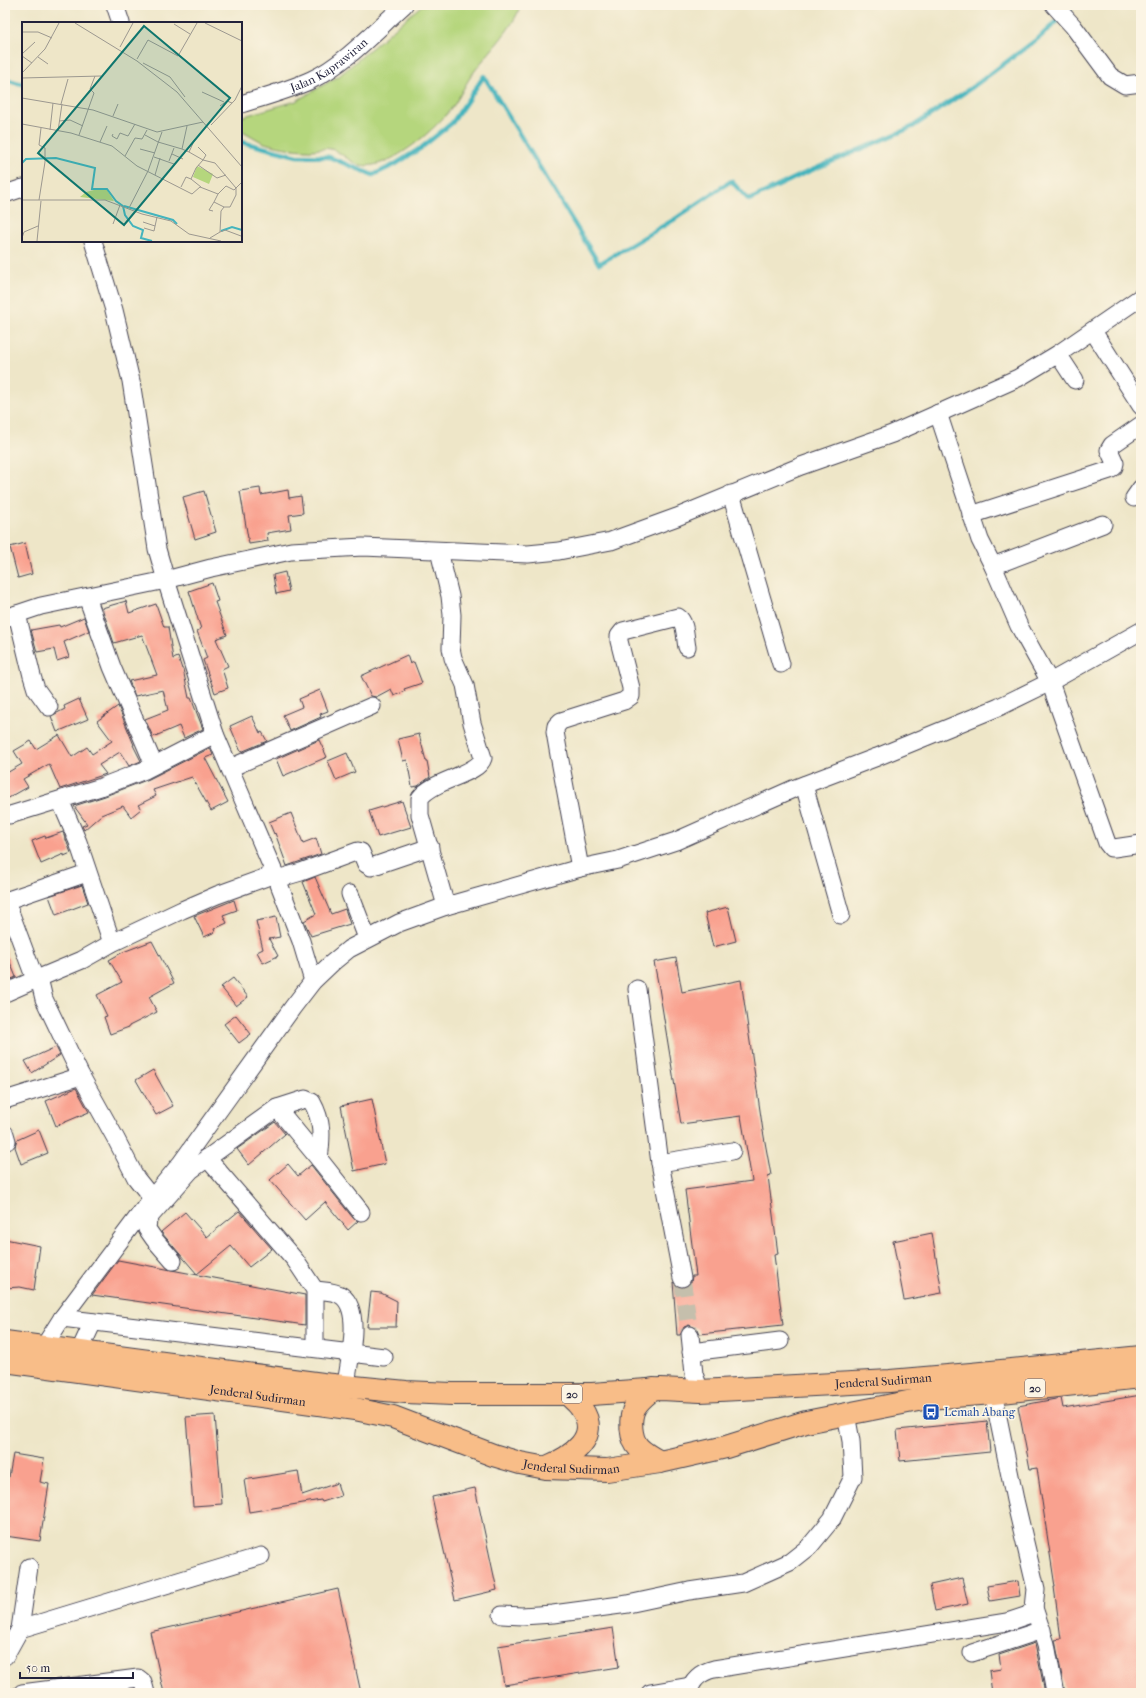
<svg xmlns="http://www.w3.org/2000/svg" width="1146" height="1698" viewBox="0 0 1146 1698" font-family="'IM FELL French Canon',serif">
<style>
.green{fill:#b5d67d;stroke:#6c7c5c}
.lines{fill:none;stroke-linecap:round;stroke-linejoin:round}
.stream{stroke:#44b4bd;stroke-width:4.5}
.building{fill:#f9a18f}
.minor-tunnel{stroke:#c5bfac;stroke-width:17;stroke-dasharray:17 8;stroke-linecap:butt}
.minor-casing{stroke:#413f50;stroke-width:19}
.highway-casing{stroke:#413f50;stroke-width:24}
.minor{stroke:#fff;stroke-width:17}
.highway{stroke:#f8bd88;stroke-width:22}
.labels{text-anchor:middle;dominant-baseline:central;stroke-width:3;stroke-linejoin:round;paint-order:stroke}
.shield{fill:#fcf5e5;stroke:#63616e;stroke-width:1}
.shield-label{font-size:11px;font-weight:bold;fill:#22223b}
.street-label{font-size:12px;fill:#22223b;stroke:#fcf5e5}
.transit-label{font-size:12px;fill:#164399;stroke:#fcf5e5;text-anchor:start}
.inset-river{fill:none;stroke:#44b4bd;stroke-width:2}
.inset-road{fill:none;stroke:#9c9890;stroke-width:1}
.view{fill:#0f766e;fill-opacity:0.15;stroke:#0f766e;stroke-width:2}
.inset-edge{fill:none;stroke:#22223b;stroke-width:2}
</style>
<rect width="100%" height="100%" fill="#fcf5e5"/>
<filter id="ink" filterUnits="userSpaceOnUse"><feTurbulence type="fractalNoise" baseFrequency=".025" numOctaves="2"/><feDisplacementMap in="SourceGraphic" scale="8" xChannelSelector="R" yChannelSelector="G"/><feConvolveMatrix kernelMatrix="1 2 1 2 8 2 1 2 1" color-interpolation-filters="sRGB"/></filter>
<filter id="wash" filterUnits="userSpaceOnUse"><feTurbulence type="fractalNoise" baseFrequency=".012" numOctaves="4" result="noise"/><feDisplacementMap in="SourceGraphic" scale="16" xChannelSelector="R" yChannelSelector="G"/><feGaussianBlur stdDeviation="0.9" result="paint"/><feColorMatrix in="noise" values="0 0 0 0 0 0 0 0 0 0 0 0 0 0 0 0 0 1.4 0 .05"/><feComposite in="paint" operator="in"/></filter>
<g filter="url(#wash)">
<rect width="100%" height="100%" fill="#eee6c8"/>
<path class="green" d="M422,5H521C513,29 489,51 474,72C466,82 461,95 454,105C438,127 389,172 360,165C349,162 340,151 331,149C323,147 314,151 307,150C295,150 272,146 262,142C255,138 248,134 241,130V117L296,101L339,76Z"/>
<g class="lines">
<g class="stream">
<polyline points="5,80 23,84"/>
<polyline points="241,142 297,156 329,157 373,175 394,165 421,148 452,123 484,76 599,264 675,219 731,181 749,200 803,174 912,127 974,86 1040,37 1074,5"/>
</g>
</g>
<g id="blocks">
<g class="building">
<polygon points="260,488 261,495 288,490 289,498 301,496 303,513 289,515 291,529 267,533 268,541 249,544 240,491"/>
<polygon points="204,491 216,532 195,539 183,497"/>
<polygon points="25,543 32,574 18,578 10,547"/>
<polygon points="285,572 289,591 276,594 273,575"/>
<polygon points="212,583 218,601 215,602 227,635 216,639 228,666 222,669 228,688 215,693 203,660 207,658 197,631 201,629 189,591"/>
<polygon points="126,601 129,613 156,604 164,627 168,627 173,659 178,657 182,669 183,669 189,698 191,698 203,729 184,738 179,726 153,737 145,719 168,710 163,690 135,696 129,681 157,675 142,635 114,643 102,608"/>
<polygon points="84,617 89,631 64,642 69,657 57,661 54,649 37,652 31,630 59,625 60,627"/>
<polygon points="407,655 410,664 414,662 422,683 404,689 405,691 394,696 391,689 376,697 371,696 361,676"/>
<polygon points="320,690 328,711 320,714 321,717 290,731 283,715 302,707 299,699"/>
<polygon points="79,699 88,719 57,732 51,716 65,709 64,706"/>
<polygon points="118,706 134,745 133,745 141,761 129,766 120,752 99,765 106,774 60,789 49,764 23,779 28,787 5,800 5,774 22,764 14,751 31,741 36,749 59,735 72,757 87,747 92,754 112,741 97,721"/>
<polygon points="252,716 260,733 262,732 267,741 241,752 230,726"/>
<polygon points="419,734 426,761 427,761 430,777 418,786 412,787 407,760 403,761 398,739"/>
<polygon points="319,740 327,757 283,776 276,759"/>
<polygon points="210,748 213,755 205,758 228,802 211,811 192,777 153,790 156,796 138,805 141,809 131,817 123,806 101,815 84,830 82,826 87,824 74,806 105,796 149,779"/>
<polygon points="347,753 355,772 336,780 328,761"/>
<polygon points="402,801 411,827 378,837 369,811"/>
<polygon points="291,813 303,843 316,838 321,854 287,866 275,833 274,834 269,822"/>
<polygon points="63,832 71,853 64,856 64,854 41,864 32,841 45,836 46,838"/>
<polygon points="315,877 331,914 345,909 350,924 311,936 304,921 316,914 303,882"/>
<polygon points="82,885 88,903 56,915 49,896"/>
<polygon points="234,900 237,910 223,915 227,923 214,929 215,932 204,937 194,916"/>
<polygon points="728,907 736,941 713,947 705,913"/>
<polygon points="276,917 280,937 269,939 278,956 263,963 257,952 263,949 256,921"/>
<polygon points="152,941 174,983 149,997 157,1012 129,1026 129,1027 110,1034 104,1017 107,1016 97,995 122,982 109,960 123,952"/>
<polygon points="5,950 16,977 5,982"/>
<polygon points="676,958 682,992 741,980 763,1131 771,1175 768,1176 778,1254 774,1255 783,1325 700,1334 698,1329 689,1325 684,1327 680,1335 677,1335 673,1282 678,1287 684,1288 691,1282 692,1276 696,1276 685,1190 752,1181 741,1116 681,1124 659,988 654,962"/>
<polygon points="233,978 248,997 236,1006 221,987"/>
<polygon points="236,1015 251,1034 239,1043 224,1024"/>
<polygon points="56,1047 60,1055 32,1073 25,1061"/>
<polygon points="153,1070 173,1106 156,1115 136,1080"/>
<polygon points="76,1088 89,1112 56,1126 46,1101"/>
<polygon points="372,1099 385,1164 354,1171 341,1106"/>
<polygon points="275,1122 285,1134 249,1165 237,1149"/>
<polygon points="39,1130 48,1153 21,1164 15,1147 17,1140"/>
<polygon points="288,1164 298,1176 311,1165 353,1218 358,1221 348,1230 325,1202 305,1220 270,1180"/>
<polygon points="239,1211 272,1249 249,1267 231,1246 197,1274 161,1232 185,1212 207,1237"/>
<polygon points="932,1233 942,1293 904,1300 893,1241"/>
<polygon points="5,1239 40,1246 34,1290 20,1287 5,1288"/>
<polygon points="118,1260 305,1295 305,1325 92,1295"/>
<polygon points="371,1292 381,1293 397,1301 396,1327 367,1327"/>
<polygon points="1141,1395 1141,1693 1065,1693 1055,1640 1061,1639 1054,1587 1055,1587 1037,1468 1030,1469 1018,1406 1061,1398 1063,1408"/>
<polygon points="215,1415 222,1504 193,1506 186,1417"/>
<polygon points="987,1421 990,1452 900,1461 897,1430"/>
<polygon points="13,1454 44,1459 40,1482 49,1484 40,1541 5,1536 5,1477 9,1477"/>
<polygon points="298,1471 302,1495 337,1483 341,1496 322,1502 321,1500 249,1512 244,1480"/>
<polygon points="475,1488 497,1590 455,1600 432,1497"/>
<polygon points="962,1578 968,1604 935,1611 930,1585"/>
<polygon points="1018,1581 1020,1596 990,1601 987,1586"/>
<polygon points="338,1589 361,1693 164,1693 150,1632"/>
<polygon points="613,1628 619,1667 504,1685 498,1646"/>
<polygon points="1035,1643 1045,1693 992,1693 989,1671 1001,1669 999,1655"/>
</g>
</g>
</g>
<g filter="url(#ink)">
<use href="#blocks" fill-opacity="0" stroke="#413f50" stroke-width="1"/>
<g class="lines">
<polyline class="minor-tunnel" points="682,1278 690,1335"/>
<g class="minor-casing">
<g id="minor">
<polyline points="115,5 121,23"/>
<polyline points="1054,5 1073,26 1110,76 1125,85 1141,83"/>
<path id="s1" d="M241,104C264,97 289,90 311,80C345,64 376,30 404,5"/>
<polyline points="5,194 23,188"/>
<polyline points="93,241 114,310 131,381 157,549 166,580 215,734 277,879 301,941 313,981"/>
<polyline points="1093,331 1141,406"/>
<polyline points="1058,354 1075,380"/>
<polyline points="938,413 980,540 993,566 1019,626 1050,682 1107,843 1111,848 1114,848 1141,844"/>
<polyline points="731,494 781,664"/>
<polyline points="1134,498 1141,488"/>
<polyline points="971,515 1110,470 1114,467 1115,463 1109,450 1112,445 1141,425"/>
<path d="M439,551L450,596L452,615L451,648L453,658L465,685L472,723L483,758C478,775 434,779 420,798V815L446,906"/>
<polyline points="993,566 1103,524"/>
<polyline points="87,597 112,667 154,765"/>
<polyline points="17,614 32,676 36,689 49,707"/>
<polyline points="5,618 41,606 166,580 211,568 291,551 363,547 528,554 559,551 611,541 677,517 801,466 892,434 1018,378 1058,354 1141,297"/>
<polyline points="230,768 372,706"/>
<polyline points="804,785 841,915"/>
<polyline points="60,800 78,842 112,943"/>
<polyline points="10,815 101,787 145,770 215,734"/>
<path d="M580,868L559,755L555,732L556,726L561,721L624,701L631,696V688L619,641V636L623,631L678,617C686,622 685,639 687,647"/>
<polyline points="277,879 301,872 358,851 361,852 366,864 371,867 430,847"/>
<polyline points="350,894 367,938"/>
<polyline points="5,901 87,873"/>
<polyline points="6,901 35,979"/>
<polyline points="637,989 660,1163 682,1278"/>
<polyline points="5,993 39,978"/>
<polyline points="5,1100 81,1076"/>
<polyline points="277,1108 319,1159 361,1212"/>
<polyline points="5,1134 7,1141"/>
<polyline points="207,1158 295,1260 315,1290 315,1348"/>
<polyline points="660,1163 732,1151"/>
<polyline points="152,1198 136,1178 116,1139 81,1076 44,999 39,978 82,960 112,943 182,910 217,895 275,874"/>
<path d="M173,1261L154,1239L147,1229L148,1219L153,1213L191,1170L277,1108L305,1099L312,1102C323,1122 322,1136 319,1159"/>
<path d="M315,1290C323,1291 335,1291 342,1296C363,1312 348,1363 346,1386"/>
<polyline points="62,1318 384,1357"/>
<polyline points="690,1335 694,1374 700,1391"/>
<polyline points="43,1348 62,1318 152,1198 181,1163 293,1007 313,981 332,963 349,949 399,923 446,906 580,868 618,860 676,841 793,789 877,757 999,707 1050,682 1141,631"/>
<polyline points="79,1352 93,1322"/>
<polyline points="691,1352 780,1341"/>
<polyline points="1034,1608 1046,1644 1055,1693"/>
<polyline points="502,1615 522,1616 553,1614 628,1604 689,1591 743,1583 790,1562 809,1547 832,1519 853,1477 851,1441 846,1414"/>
<polyline points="20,1629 261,1556"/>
<polyline points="972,1653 1042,1630"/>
<polyline points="5,1656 20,1629 29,1567"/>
<polyline points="22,1693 138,1678 143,1682 146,1693"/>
<polyline points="650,1693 690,1686"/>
<path d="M689,1693C691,1680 701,1672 714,1669L1007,1622L1028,1615L1034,1608L1036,1589L1015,1500L993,1393"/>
</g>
</g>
<g class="highway-casing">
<g id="highway">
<path id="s2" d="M5,1342L323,1384L406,1392L452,1394H592L661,1389L700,1391L890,1381L971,1374L1141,1357"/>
<path id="s3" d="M5,1361L355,1409L393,1417L493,1455L520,1463L546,1468L607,1470L660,1462L726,1447L806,1422L928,1398L993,1393L1141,1377"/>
<path d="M653,1389C646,1395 640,1399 635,1407C629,1418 630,1439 639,1448C645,1454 653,1458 660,1462"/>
<path d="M547,1467C571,1457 602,1437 581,1408C578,1403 572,1399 568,1394"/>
</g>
</g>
<use href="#minor" class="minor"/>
<use href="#highway" class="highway"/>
</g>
</g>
<defs>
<g id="bus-square" transform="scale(0.9)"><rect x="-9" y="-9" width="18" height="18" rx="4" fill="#1a4fb4" stroke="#fcf5e5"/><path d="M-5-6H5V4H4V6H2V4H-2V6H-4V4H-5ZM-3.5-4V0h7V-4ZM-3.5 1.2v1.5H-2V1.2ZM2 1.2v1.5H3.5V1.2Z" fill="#fff"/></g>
</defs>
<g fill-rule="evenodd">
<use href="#bus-square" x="931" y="1412"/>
</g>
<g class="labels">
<g class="shield">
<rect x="1025" y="1379" width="20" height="18" rx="3"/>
<rect x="562" y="1385" width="20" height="18" rx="3"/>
</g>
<g class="shield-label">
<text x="1035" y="1388">20</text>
<text x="572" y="1394">20</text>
</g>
<g class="street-label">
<text stroke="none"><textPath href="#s1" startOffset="97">Jalan Kaprawiran</textPath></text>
<text stroke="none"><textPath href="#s2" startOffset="882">Jenderal Sudirman</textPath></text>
<text stroke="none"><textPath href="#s3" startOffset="255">Jenderal Sudirman</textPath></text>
<text stroke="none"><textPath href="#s3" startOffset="579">Jenderal Sudirman</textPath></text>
</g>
<g class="transit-label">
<text x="944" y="1412">Lemah Abang</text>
</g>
</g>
<g transform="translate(22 22)">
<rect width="220" height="220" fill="#eee6c8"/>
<path d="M175,144L191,152L187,162L171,155ZM80,166L85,168L92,179L58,175L64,170Z" fill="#b5d67d"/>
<path class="inset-river" d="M0,141L4,137L34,136L73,146L70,167H85L94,179L101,184L103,193L111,204L121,208L119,216L130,219M102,184L151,198L155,202M199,209L210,205L220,208"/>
<path class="inset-road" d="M53,1L115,39L155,70L220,145M183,1L220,19M152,2L168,12M0,10H16L30,16M98,25L111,1M0,32L13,20M0,34L10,41M16,35L26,42M115,37L126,18L156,34L175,1M121,41L148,55L163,75M0,51L23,27L37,1M0,56L79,54M180,70L202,80M0,76L71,88L135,110L181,100M39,82L46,57M198,84L205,79L210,81M91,94L96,82M37,99L48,98L61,104M0,102L49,111L90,124L115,144L170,172L178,165L196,172L204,164L212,168L220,160M189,103L213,78L220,64M28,108L31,81M36,109L40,82M91,112L90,114L95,117L98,111L106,114L113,102M57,113L72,71L68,67L73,54M123,113L136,120M78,120L85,104M136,120L160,127L165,104M118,127L133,131M160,127L167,130L173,117M167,130L181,138L184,133L176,125M150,132L161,137M103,134L113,116L120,117L125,108M132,135L152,142M147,139L152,126M176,143L195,156L204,153M133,153L138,136M159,165L164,155L169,157M179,165L169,157L174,146L181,138L193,141L214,166V173L208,185H202M0,178H83L120,192L149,199L167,212L199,219M17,178L23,140V126L17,123L19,106M107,186L126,149L140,110M191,189L187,188L192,180M121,200L133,204M91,202L98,183M122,206L132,209L135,195M198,210L203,208L219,214M0,216L2,210L16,204M188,216L198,210L199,189L202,185L192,180L196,172M15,219L19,179"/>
<path class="view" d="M122,4L208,76L102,203L16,131Z"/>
<rect width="220" height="220" class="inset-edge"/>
</g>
<rect width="1146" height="1698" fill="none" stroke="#fcf5e5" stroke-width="20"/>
<path d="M20 1672v6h113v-6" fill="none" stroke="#22223b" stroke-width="2"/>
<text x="26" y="1672" font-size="12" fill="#22223b" stroke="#fcf5e5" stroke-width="3" paint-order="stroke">50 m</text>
</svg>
